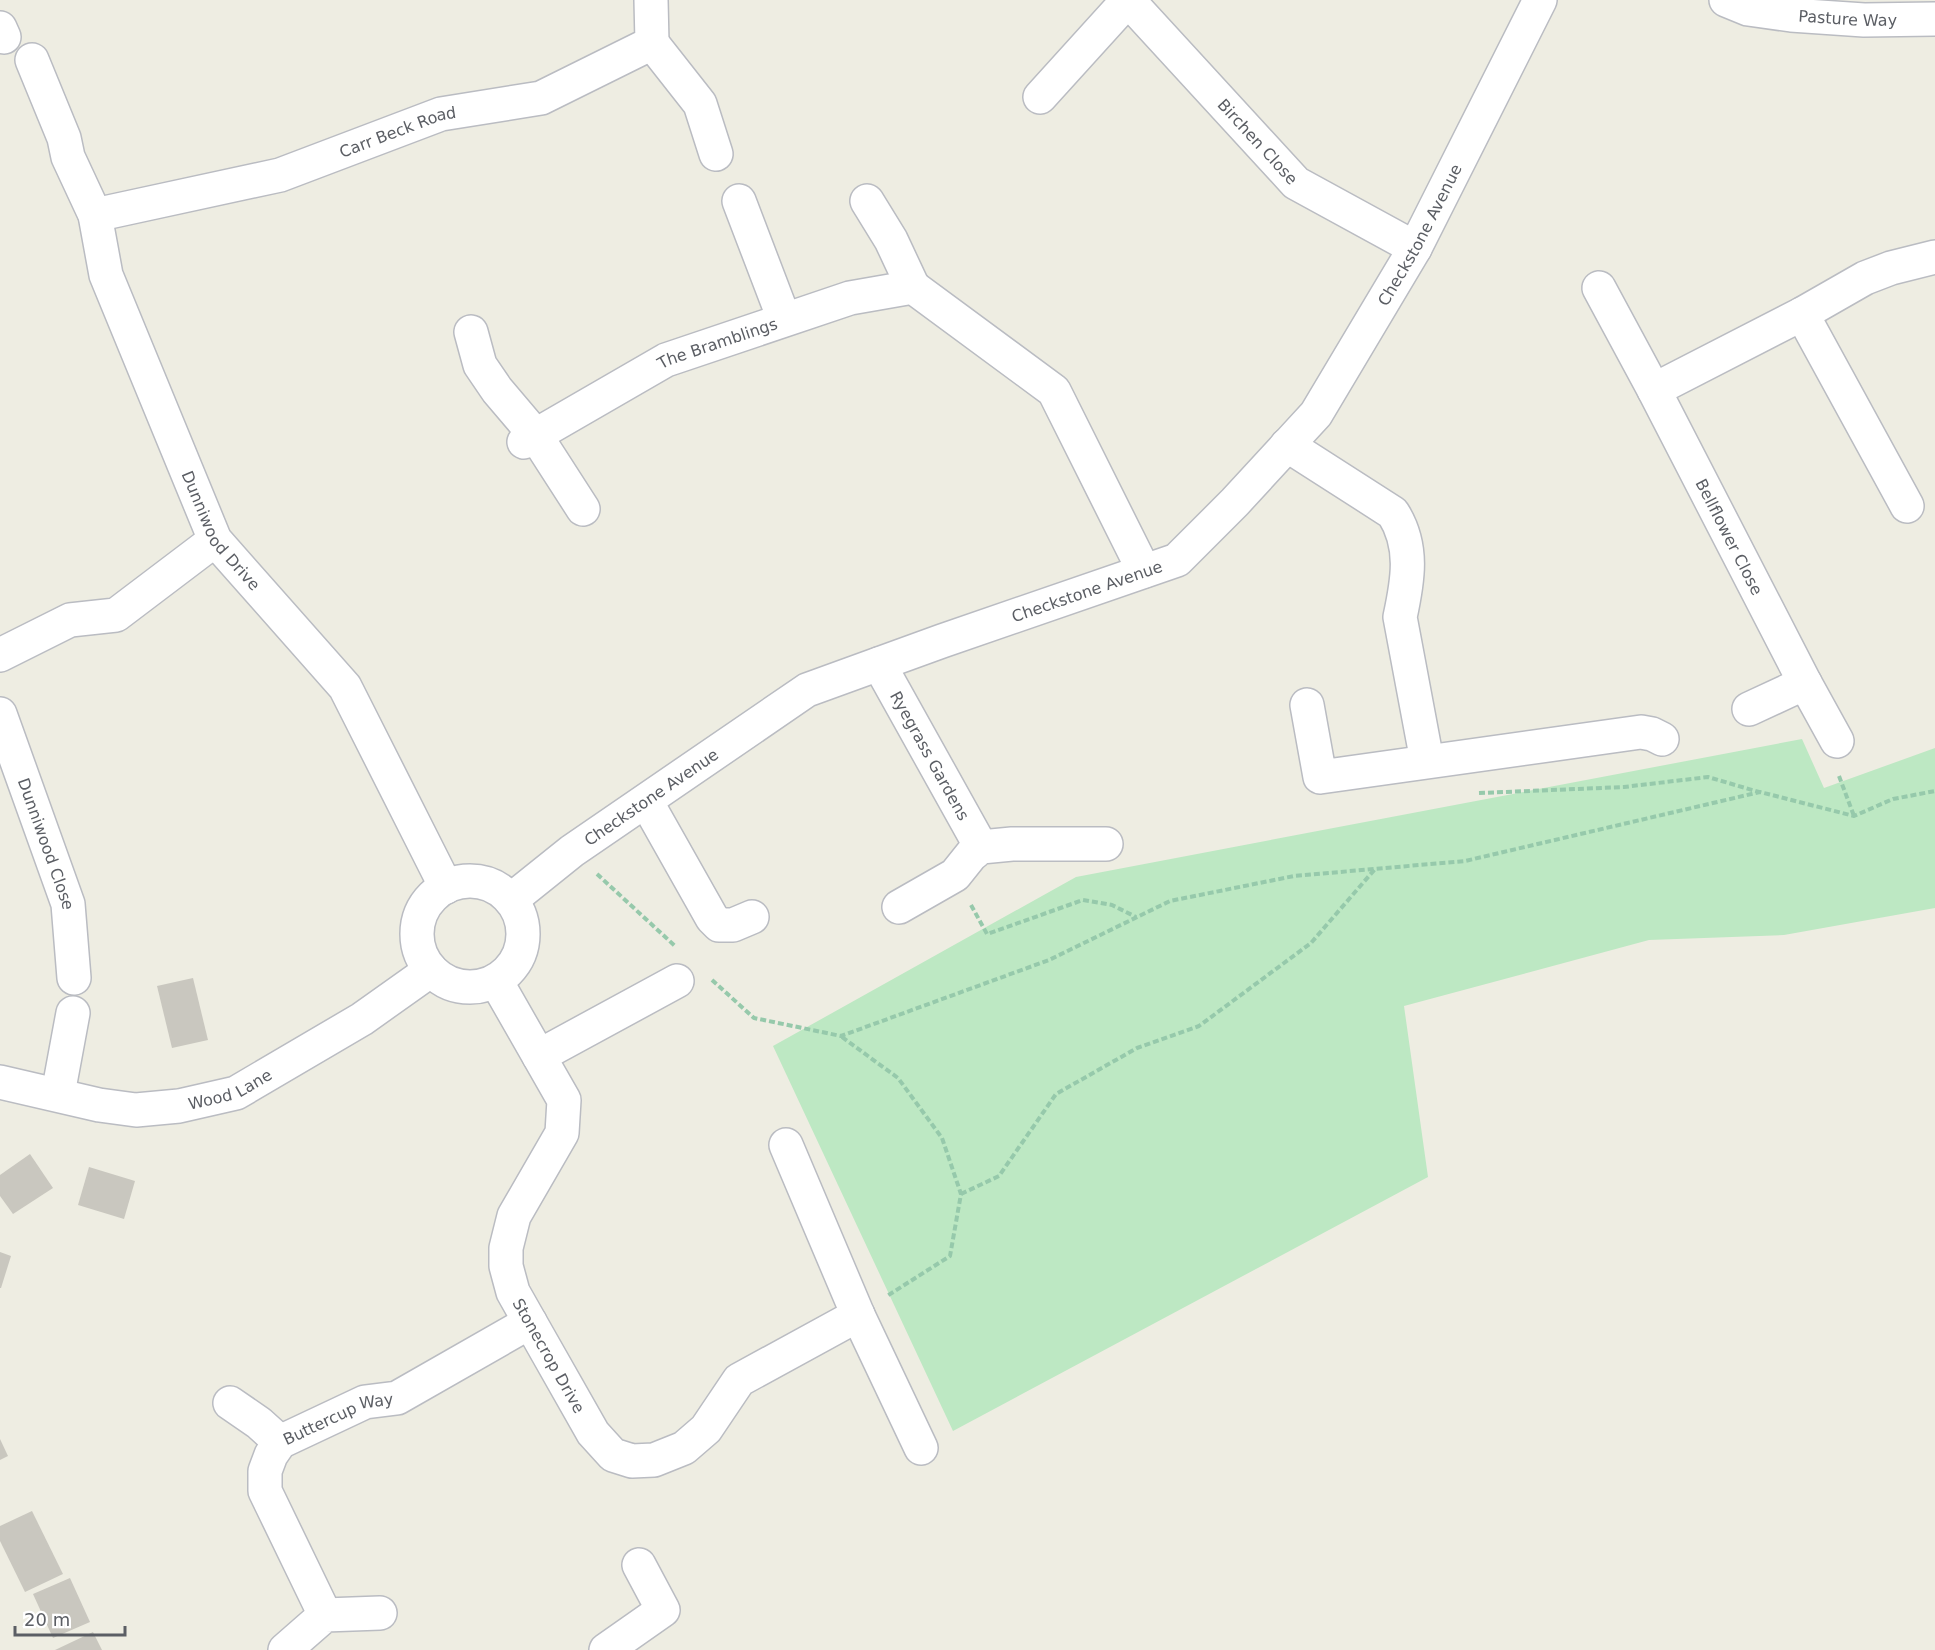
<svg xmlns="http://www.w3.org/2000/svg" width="1935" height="1650" viewBox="0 0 1935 1650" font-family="'DejaVu Sans',sans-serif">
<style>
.green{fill:#bde8c3}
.building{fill:#c9c7bf}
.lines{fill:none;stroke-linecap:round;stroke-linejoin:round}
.minor-casing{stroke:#babcc2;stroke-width:36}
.path{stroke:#96c9ab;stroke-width:4;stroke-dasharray:6 3;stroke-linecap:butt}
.minor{stroke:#fff;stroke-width:33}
.labels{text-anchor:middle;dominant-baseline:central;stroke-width:5;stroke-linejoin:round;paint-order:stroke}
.street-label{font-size:16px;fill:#5b5e64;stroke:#fff}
</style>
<rect width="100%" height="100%" fill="#eeede2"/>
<polygon class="green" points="1802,739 1824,788 1935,748 1935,908 1784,935 1649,940 1404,1006 1428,1177 953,1431 773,1046 1076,877"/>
<g class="building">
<polygon points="193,978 208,1040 172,1048 157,986"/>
<polygon points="30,1154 53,1188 13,1214 0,1196 0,1175"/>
<polygon points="89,1167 135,1181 124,1219 78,1205"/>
<polygon points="0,1252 11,1256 1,1288 0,1288"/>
<polygon points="0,1439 8,1456 0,1460"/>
<polygon points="32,1511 63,1574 25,1592 0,1541 0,1526"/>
<polygon points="70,1578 90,1622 53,1638 33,1594"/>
<polygon points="93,1632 102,1650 55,1650"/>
</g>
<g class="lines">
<g class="minor-casing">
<g id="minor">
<path id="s1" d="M1128,0L1296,183L1415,248"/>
<path id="s2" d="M1726,0L1748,9L1791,15L1864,20L1935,19"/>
<polyline points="0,28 4,37"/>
<polyline points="652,43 700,104 716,154"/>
<path id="s3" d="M32,60L64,138L68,157L95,215L106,275L215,540L345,687L446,887"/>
<polyline points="1040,97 1128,0"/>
<polyline points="739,201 784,319"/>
<polyline points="867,201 891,240 913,287"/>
<path id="s4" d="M95,215L280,175L441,114L541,98L652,43L651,0"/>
<polyline points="1599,288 1654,390"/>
<polyline points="1802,314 1907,506"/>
<polyline points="471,332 480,365 497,390 536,436 583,509"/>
<path id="s5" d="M524,442L666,360L850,298L913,287L1054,391L1144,571"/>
<path d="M1287,445L1393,513C1414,546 1408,580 1400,617L1427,761"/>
<polyline points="0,655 70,620 116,615 215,540"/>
<path id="s6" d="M879,664L981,847"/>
<polyline points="1805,683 1837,741"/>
<polyline points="1307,705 1320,777 1641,732 1652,734 1662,739"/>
<polyline points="1749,709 1805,683 1654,390 1802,314 1865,278 1891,268 1935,257"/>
<path id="s7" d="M0,714L68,904L74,978"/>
<polyline points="646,801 712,918 719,925 733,925 752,917"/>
<circle cx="470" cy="934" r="53"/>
<path id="s8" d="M511,900L572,851L807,690L942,641L1177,560L1235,502L1316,414L1415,248L1540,0"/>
<polyline points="899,907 955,875 971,855 981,847 1012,844 1106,844"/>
<path id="s9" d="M496,981L564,1100L562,1133L514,1216L506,1248V1266L513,1292L530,1322L593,1433L613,1455L632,1461L654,1460L684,1448L706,1429L739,1380L858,1315"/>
<polyline points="539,1056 677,981"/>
<path id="s10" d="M0,1082L99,1105L136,1110L179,1106L236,1093L362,1019L431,970"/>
<polyline points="58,1094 73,1013"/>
<polyline points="786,1145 858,1315 921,1448"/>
<polyline points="230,1403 259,1423 280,1442"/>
<path id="s11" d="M325,1615L265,1491V1471L271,1455L280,1442L365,1402L397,1398L530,1322"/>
<polyline points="285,1650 325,1615 380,1613"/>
<polyline points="606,1650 663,1610 639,1565"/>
</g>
</g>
<g class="path">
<polyline points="1839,776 1854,816"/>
<polyline points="1479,793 1624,787 1708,777 1759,792"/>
<polyline points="597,874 675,946"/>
<polyline points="971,905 987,934 1083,900 1112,905 1136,917"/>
<polyline points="712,980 754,1018 841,1036 1049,960 1170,901 1294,876 1465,861 1760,792 1854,816 1893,799 1935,791"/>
<polyline points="842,1037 898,1078 942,1138 961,1194 950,1256 887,1296"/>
<polyline points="961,1194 999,1176 1056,1094 1137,1048 1199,1026 1311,943 1375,869"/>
</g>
<use href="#minor" class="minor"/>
</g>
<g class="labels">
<g class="street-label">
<text stroke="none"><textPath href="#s2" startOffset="124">Pasture Way</textPath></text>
<text stroke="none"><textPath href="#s4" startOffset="315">Carr Beck Road</textPath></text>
<text stroke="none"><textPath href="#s1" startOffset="192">Birchen Close</textPath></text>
<text stroke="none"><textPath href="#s8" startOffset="1164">Checkstone Avenue</textPath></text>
<text stroke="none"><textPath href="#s5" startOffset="218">The Bramblings</textPath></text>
<text stroke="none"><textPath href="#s3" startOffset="510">Dunniwood Drive</textPath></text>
<text transform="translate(1729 537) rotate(63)">Bellflower Close</text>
<text stroke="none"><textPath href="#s8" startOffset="660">Checkstone Avenue</textPath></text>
<text stroke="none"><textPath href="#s6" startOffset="105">Ryegrass Gardens</textPath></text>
<text stroke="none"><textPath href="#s8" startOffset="174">Checkstone Avenue</textPath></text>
<text stroke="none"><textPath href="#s7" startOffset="138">Dunniwood Close</textPath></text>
<text stroke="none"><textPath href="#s10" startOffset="236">Wood Lane</textPath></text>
<text stroke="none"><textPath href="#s9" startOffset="417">Stonecrop Drive</textPath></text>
<text stroke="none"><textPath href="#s11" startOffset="254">Buttercup Way</textPath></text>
</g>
</g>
<path d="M15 1626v9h110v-9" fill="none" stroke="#5b5e64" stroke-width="3"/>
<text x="24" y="1626" font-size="18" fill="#5b5e64" stroke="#ffffff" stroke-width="4.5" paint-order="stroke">20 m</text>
</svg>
